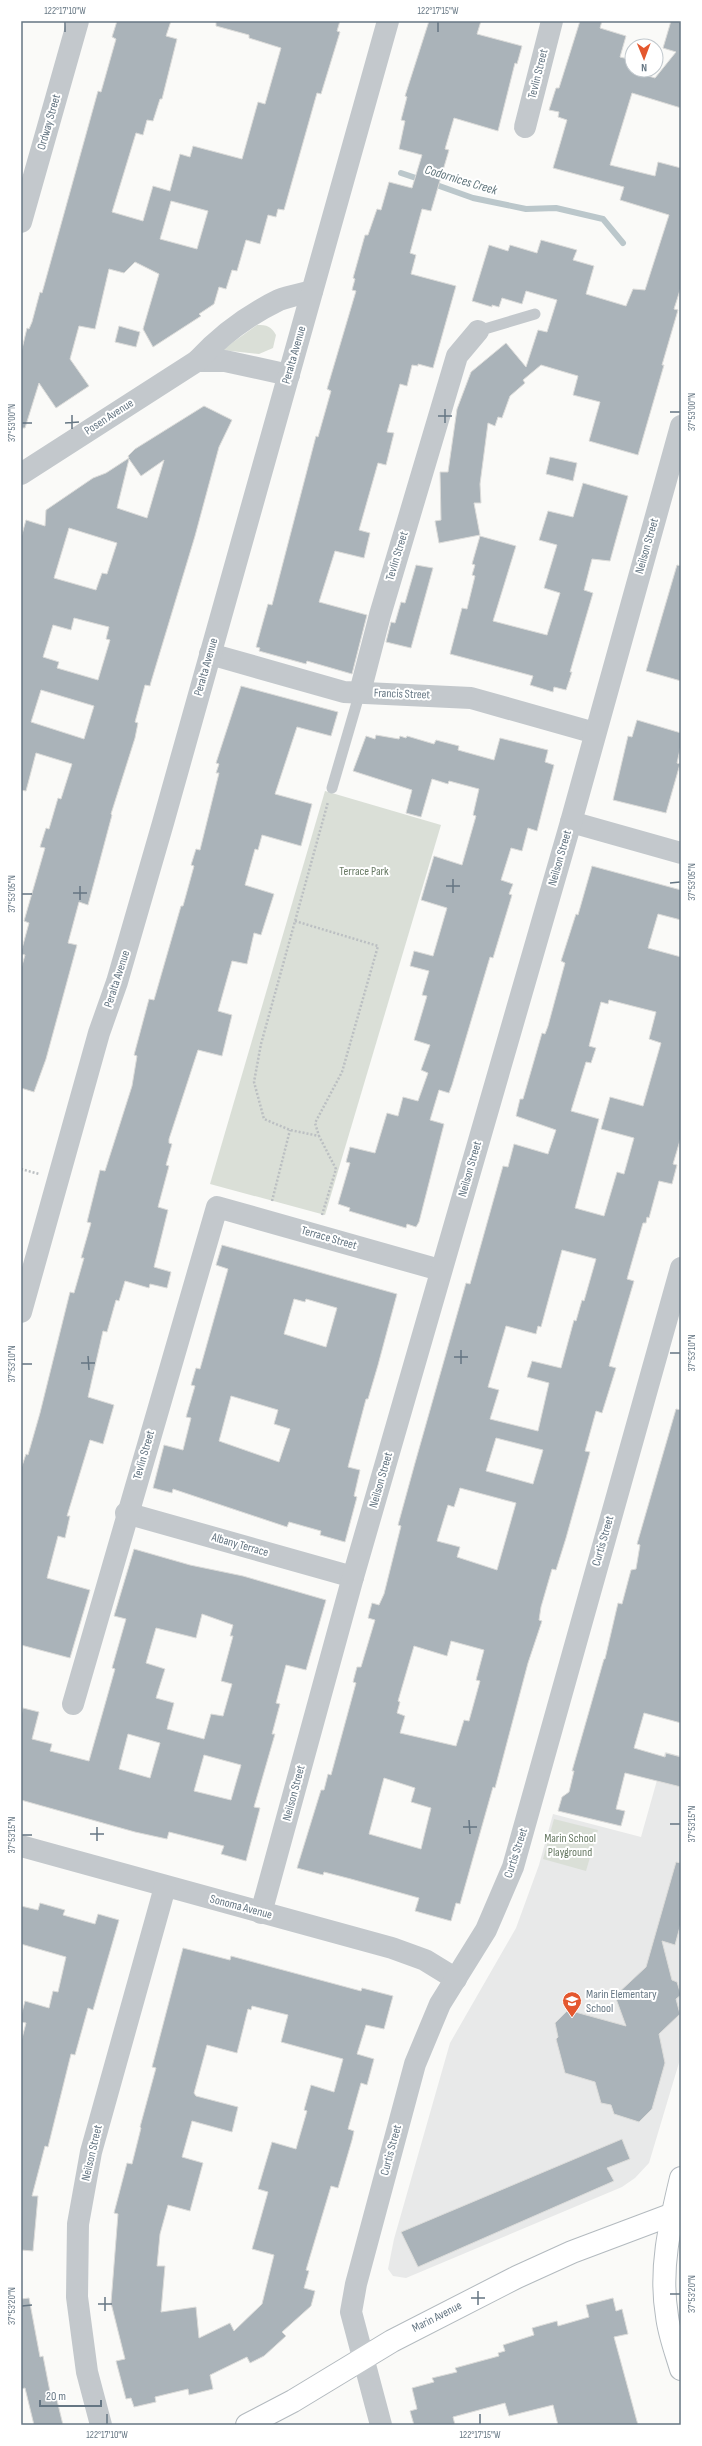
<svg xmlns="http://www.w3.org/2000/svg" width="702" height="2446" viewBox="0 0 702 2446" font-family="'Sofia Sans Condensed',sans-serif">
<style>
.built{fill:#e8e9e9}
.green{fill:#dadfd7}
.lines{fill:none;stroke-linecap:round;stroke-linejoin:round}
.stream{stroke:#bbc7cb;stroke-width:6}
.building{fill:#aab3b9;stroke:#dcdcda;fill-rule:evenodd}
.secondary-casing{stroke:#b3babf;stroke-width:24}
.path{stroke:#bbbfc2;stroke-width:2.5;stroke-dasharray:2 2;stroke-linecap:butt}
.lane{stroke:#c3c8cc;stroke-width:11}
.street{stroke:#c3c8cc;stroke-width:22}
.secondary{stroke:#fff;stroke-width:22}
.ticks{fill:none;stroke:#657683;stroke-width:1.5}
.labels{text-anchor:middle;dominant-baseline:central;stroke-width:4;stroke-linejoin:round;paint-order:stroke}
.street-label{font-size:12px;fill:#657683;stroke:#fff}
.park-label{font-size:12px;fill:#687a64;stroke:#fff}
.poi-label{font-size:12px;fill:#657683;stroke:#fff;text-anchor:start}
.water-label{font-size:13px;font-style:italic;fill:#60757c;stroke:#fff}
.neatline{fill:none;stroke:#657683;stroke-width:1.5}
.ticks-label{font-size:10px;text-anchor:middle;fill:#657683}
</style>
<rect width="100%" height="100%" fill="#fafaf8"/>
<polygon class="built" points="665,1752 681,1756 681,2056 649,2163 635,2178 622,2187 406,2278 393,2276 388,2269 394,2239 450,2043 516,1928 539,1865 553,1814 641,1837"/>
<g class="green">
<path d="M257,325C267,325 271,326 276,335L273,348L259,354L222,350Z"/>
<polygon points="325,791 441,825 325,1215 210,1184"/>
<polygon points="554,1819 598,1830 586,1871 543,1859"/>
</g>
<g class="lines">
<g class="stream">
<polyline points="401,173 422,180"/>
<polyline points="431,183 473,198 526,209 556,208 603,219 623,243"/>
</g>
</g>
<g class="building">
<path d="M117,21H171L166,36L177,39L162,99H160L153,121L147,120L143,135L136,133L112,212L143,221L153,186L170,191L180,154L190,157L193,146L242,159L258,102L265,104L281,48L249,38V35L216,26V21H340L337,31L340,32L321,94L317,93L284,210L278,209L276,217L268,215L260,244L246,240L237,271L232,270L226,289L219,287L214,304L199,314L201,316L153,347L143,329L159,274L135,262L124,273L109,269L95,329L79,326L70,359L89,386L56,408L39,383L25,428H21V353L27,328L29,329L32,322L40,292L42,293L98,91L101,92L116,39L112,37ZM171,201L208,211L197,249L160,239Z"/>
<polygon points="429,21 481,21 477,34 522,46 517,64 515,63 498,131 454,118 445,149 449,150 431,211 422,209 410,253 416,255 411,274 456,286 433,368 418,364 418,366 412,365 407,386 400,384 387,432 394,433 386,465 378,463 359,530 370,533 364,558 335,551 319,602 367,615 352,674 307,661 306,664 259,651 260,648 256,647 268,604 272,605 316,436 318,437 331,391 327,389 356,291 352,290 355,279 353,278 365,235 368,235 377,209 381,210 389,182 412,188 422,155 399,149 405,121 401,120 407,97 405,96"/>
<polygon points="580,21 602,21 600,28 626,36 620,57 632,60 632,71 655,78 676,52 663,48 671,21 681,21 681,108 632,93 610,165 655,176 658,162 681,168 681,287 674,309 678,310 662,365 664,365 638,455 589,441 600,402 573,395 578,376 541,365 523,380 525,383 510,396 502,418 498,417 495,426 488,423 480,484 481,503 474,503 480,535 439,543 435,521 441,520 440,472 448,472 457,409 471,372 506,343 526,367 538,330 547,332 557,300 526,291 522,304 502,298 499,307 492,305 492,307 472,301 489,245 508,251 510,245 537,253 541,240 577,250 573,260 594,266 586,294 626,306 633,289 645,290 669,215 620,200 624,187 553,168 567,120 558,117 559,112 549,110 556,88 559,88"/>
<polygon points="119,326 140,332 136,347 115,342"/>
<path d="M204,406L232,420L219,447L195,536L151,682L150,686L145,685L135,722L138,723L135,738L111,814L112,815L88,905L79,902L68,943L77,945L46,1059L34,1092L21,1088V969L25,955L21,954V952L29,923L24,921L45,848L40,847L46,828L49,829L58,798L61,799L72,764L36,753L26,791L21,790V538L26,520L45,526L46,510L93,478L106,473L129,458L128,456L135,449ZM129,459L141,476L164,460L147,518L117,508ZM69,528L117,543L107,574L102,573L96,590L54,578ZM74,618L109,627L106,639L110,640L98,680L57,668L59,662L43,657L53,625L71,630ZM41,690L94,706L84,739L31,722Z"/>
<polygon points="550,457 577,463 573,481 546,474"/>
<polygon points="583,483 628,496 610,561 592,559 584,590 593,593 570,672 572,672 566,690 554,687 553,692 530,685 533,676 450,654 462,608 467,609 475,576 472,575 475,565 472,564 480,536 516,546 493,621 547,635 560,593 544,588 557,545 539,540 548,511 573,517"/>
<polygon points="416,565 433,568 411,648 386,642 391,622 395,623 401,602 405,603"/>
<polygon points="677,565 681,566 681,681 646,671"/>
<polygon points="241,686 338,712 331,736 297,727 275,794 312,804 301,846 262,835 258,850 255,849 245,885 274,894 261,935 254,933 247,964 232,961 218,1011 232,1015 222,1056 198,1050 169,1139 169,1143 172,1144 166,1165 169,1166 158,1207 168,1210 154,1267 171,1272 167,1288 150,1284 149,1288 125,1281 119,1301 116,1300 107,1332 103,1331 88,1397 114,1405 103,1444 90,1440 67,1516 70,1516 65,1538 58,1536 47,1578 90,1590 70,1658 21,1645 21,1469 26,1454 28,1455 40,1413 70,1292 74,1293 84,1258 81,1258 91,1223 87,1222 100,1170 105,1171 132,1086 137,1056 134,1055 149,999 154,1000 181,906 183,906 194,866 191,865 196,849 200,850 219,773 216,773 219,764 216,763"/>
<polygon points="637,720 681,733 681,745 677,763 680,764 666,813 613,800 628,736 632,737"/>
<polygon points="376,735 399,739 400,736 406,738 407,736 434,744 436,740 459,746 458,750 494,760 500,738 548,750 545,762 554,765 537,831 528,828 522,851 511,848 501,880 513,884 509,894 512,895 493,958 490,957 452,1085 449,1093 439,1090 430,1120 444,1124 419,1222 416,1227 407,1224 406,1228 349,1211 350,1208 338,1204 350,1163 346,1162 350,1147 375,1153 387,1113 398,1116 403,1097 418,1101 428,1073 421,1070 430,1045 414,1040 427,996 422,995 429,971 410,966 414,951 433,956 447,908 421,900 434,856 462,865 476,816 473,815 479,789 449,781 448,784 432,779 421,817 406,813 412,790 353,771 366,736 375,739"/>
<path d="M592,866L681,890V920L658,914L648,948L681,957V1137L673,1164L677,1165L672,1184L659,1181L649,1218L647,1217L646,1223H643L627,1279L634,1281L609,1366L616,1368L602,1413L596,1411L585,1451L590,1452L566,1538L556,1570L552,1569L541,1607L539,1620L542,1621L528,1663L495,1788L493,1787L460,1904L456,1903L451,1921L415,1911L419,1898L351,1879L324,1872L323,1875L297,1868L321,1790H324L328,1774L331,1775L356,1683L353,1682L357,1667H361L375,1620L368,1618L372,1603L379,1605L384,1594L401,1526L398,1525L415,1463L466,1283L470,1284L503,1166L508,1167L514,1144L548,1154L556,1130L516,1116L520,1099H523L542,1033L545,1034L548,1026L565,963L561,961L576,914L578,915ZM609,1000L656,1012L649,1039L661,1043L643,1106L610,1097L601,1129L634,1138L624,1174L617,1172L604,1216L575,1208L599,1119L571,1111L586,1062L591,1063L596,1048L589,1046L601,1002L608,1004ZM562,1250L596,1259L584,1301L582,1300L576,1321L574,1320L561,1368L532,1361L527,1377L549,1383L538,1431L490,1419L499,1390L488,1387L506,1326L536,1334L538,1326L541,1327ZM496,1438L543,1450L533,1484L486,1471ZM460,1488L516,1503L497,1570L457,1557L460,1547L437,1541L448,1505L454,1507ZM451,1641L484,1650L476,1680L480,1681L469,1721L464,1720L456,1746L400,1733L405,1716L397,1713L400,1702L398,1701L414,1646L447,1656ZM384,1778L415,1788L411,1802L431,1808L421,1849L369,1834Z"/>
<path d="M222,1245L397,1294L378,1365L368,1399H366L348,1467L360,1470L354,1496L357,1497L345,1542L320,1535L321,1531L289,1522L287,1527L173,1489L172,1493L153,1488L164,1445L183,1450L191,1418L186,1417L195,1386L191,1385L196,1368L200,1369L228,1269L216,1265ZM294,1299L305,1302L306,1299L337,1308L326,1347L284,1334ZM231,1396L278,1410L274,1424L290,1429L279,1462L219,1441Z"/>
<polygon points="676,1409 681,1410 681,1723 644,1713 634,1748 665,1757 666,1753 681,1757 681,1787 625,1773 616,1809 625,1811 621,1826 558,1811 562,1797 569,1792 574,1771 572,1771 604,1659 605,1659 618,1603 622,1604 631,1570 636,1569 640,1545 637,1544"/>
<path d="M134,1549L190,1565L243,1576L326,1600L306,1670L286,1665L276,1703L280,1704L272,1734H275L254,1807L260,1808L246,1861L221,1854L224,1846L169,1832L167,1839L135,1832L21,1800V1716L23,1708L39,1712L32,1739L52,1744L50,1751L89,1761L115,1669L112,1668L126,1619L114,1616ZM202,1614L233,1625L230,1636H233L221,1681L232,1684L223,1716L211,1714L204,1739L167,1729L174,1703L156,1698L165,1669L146,1663L156,1628L196,1638ZM128,1734L160,1743L150,1778L119,1769ZM204,1755L241,1765L231,1800L194,1791Z"/>
<polygon points="676,1862 681,1863 681,1923 675,1945 662,1941 672,1980 677,1982 681,1995 676,1999 680,2014 659,2034 665,2063 652,2109 639,2122 614,2114 611,2105 601,2103 595,2082 565,2073 556,2039 558,2037 555,2023 568,2010 626,2026 615,1996 646,1967"/>
<polygon points="40,1903 65,1910 63,1915 95,1924 98,1914 119,1920 93,2010 88,2008 75,2055 71,2054 48,2147 45,2146 32,2196 38,2196 33,2251 21,2250 21,2042 26,2023 21,2022 21,2016 25,2001 49,2008 53,1991 58,1992 66,1957 21,1944 21,1906 38,1910"/>
<path d="M183,1948L230,1960L231,1956L361,1991L362,1988L393,1996L384,2029L366,2025L357,2054L374,2059L367,2085L361,2083L348,2129L354,2131L352,2140L338,2188L331,2186L306,2270L309,2271L304,2288L315,2291L311,2306L282,2332L286,2336L264,2356L250,2363L247,2357L210,2375L213,2389L189,2395L188,2389L155,2397L156,2402L134,2407L131,2398L126,2399L116,2361L125,2359L111,2303L118,2214L114,2213L127,2163L132,2164L141,2128L140,2127L156,2068L152,2067ZM252,2006L288,2015L281,2042L343,2059L334,2092L311,2085L304,2110L307,2111L296,2149L272,2142L258,2189L268,2192L252,2249L274,2255L262,2304L234,2331L230,2323L199,2338L196,2307L161,2312L165,2266H157L160,2234L168,2205L190,2211L203,2163L182,2157L192,2121L232,2132L238,2107L196,2096L194,2093L207,2045L237,2053L248,2009L251,2010Z"/>
<polygon points="622,2139 630,2159 607,2168 614,2181 418,2267 401,2232"/>
<polygon points="29,2298 40,2357 43,2356 51,2397 56,2396 63,2425 34,2425 25,2388 21,2389 21,2299"/>
<polygon points="613,2298 616,2311 622,2309 628,2334 614,2337 638,2425 558,2425 553,2405 509,2416 505,2403 453,2417 455,2425 414,2425 410,2411 417,2409 412,2388 434,2382 432,2378 457,2372 455,2368 499,2356 498,2353 505,2351 503,2345 534,2335 532,2328 557,2321 558,2326 589,2317 586,2305"/>
</g>
<g class="lines">
<g class="secondary-casing">
<g id="secondary">
<path d="M681,2178C670,2224 659,2269 667,2316C669,2334 676,2352 681,2369"/>
<polyline points="247,2425 293,2401 392,2341 517,2277 572,2252 681,2211"/>
</g>
</g>
<g class="path">
<polyline points="295,921 378,946 342,1072 315,1123 319,1136"/>
<polyline points="21,1169 39,1174"/>
<polyline points="272,1201 290,1130"/>
<polyline points="322,1215 336,1169 319,1136 290,1130 264,1119 254,1082 261,1044 328,802"/>
</g>
<g class="lane">
<polyline points="478,331 535,314"/>
<polyline points="332,788 360,692"/>
</g>
<g class="street">
<polyline points="525,127 552,21"/>
<polyline points="21,222 78,21"/>
<polyline points="197,361 225,361 289,375"/>
<path d="M21,474L197,361C220,336 248,315 279,300C289,296 302,294 312,291"/>
<polyline points="210,654 344,692 471,698 595,733"/>
<polyline points="360,692 380,615 457,356 478,331"/>
<polyline points="571,822 681,853"/>
<polyline points="21,1312 99,1033 117,982 163,823 388,21"/>
<polyline points="126,1513 353,1577"/>
<polyline points="73,1704 217,1207 440,1270"/>
<polyline points="21,1846 392,1948 425,1960 456,1979"/>
<polyline points="261,1913 353,1577 571,822 681,426"/>
<polyline points="101,2425 87,2372 77,2297 78,2224 91,2152 165,1887"/>
<polyline points="381,2425 351,2312 356,2284 415,2064 440,2004 486,1930 513,1867 681,1268"/>
</g>
<use href="#secondary" class="secondary"/>
</g>
<path class="ticks" d="M65,22V32M438,22V32M445,409V423M670,412H680M72,415V429M438,416H452M22,423H32M65,423L79,422M453,879V893M670,883L680,882M80,886V900M446,886H460M73,893H87M22,894H32M461,1350V1364M670,1353H680M88,1356L89,1370M454,1357H468M81,1363H95M22,1364H32M469,1820L470,1834M670,1824H680M97,1827V1841M463,1827H477M90,1834H104M22,1835H32M478,2291V2305M670,2294H680M105,2297V2311M471,2298H485M98,2304H112M22,2306L32,2305M107,2414V2424M480,2414V2424"/>
<defs>
<g id="school-pin" transform="scale(1)"><path d="M0 17L-7.5 6A9.5 9.5 0 1 1 7.5 6Z" fill="#e4572e" stroke="#fff"/><path d="M0-5L7-2L0 1L-7-2ZM-4 1L0 2.5L4 1V4Q0 6-4 4Z" fill="#fff"/></g>
</defs>
<g fill-rule="evenodd">
<use href="#school-pin" x="572" y="2001"/>
</g>
<g class="labels">
<g class="street-label">
<text transform="translate(538 74) rotate(-76)">Tevlin Street</text>
<text transform="translate(49 122) rotate(-74)">Ordway Street</text>
<text transform="translate(294 355) rotate(-74)">Peralta Avenue</text>
<text transform="translate(109 417) rotate(-33)">Posen Avenue</text>
<text transform="translate(647 546) rotate(-74)">Neilson Street</text>
<text transform="translate(397 556) rotate(-73)">Tevlin Street</text>
<text transform="translate(206 667) rotate(-74)">Peralta Avenue</text>
<text transform="translate(402 694) rotate(2)">Francis Street</text>
<text transform="translate(560 858) rotate(-74)">Neilson Street</text>
<text transform="translate(117 979) rotate(-72)">Peralta Avenue</text>
<text transform="translate(470 1169) rotate(-74)">Neilson Street</text>
<text transform="translate(329 1238) rotate(16)">Terrace Street</text>
<text transform="translate(144 1455) rotate(-74)">Tevlin Street</text>
<text transform="translate(381 1480) rotate(-74)">Neilson Street</text>
<text transform="translate(603 1541) rotate(-74)">Curtis Street</text>
<text transform="translate(240 1545) rotate(16)">Albany Terrace</text>
<text transform="translate(294 1793) rotate(-75)">Neilson Street</text>
<text transform="translate(516 1853) rotate(-72)">Curtis Street</text>
<text transform="translate(241 1907) rotate(15)">Sonoma Avenue</text>
<text transform="translate(391 2150) rotate(-75)">Curtis Street</text>
<text transform="translate(92 2153) rotate(-77)">Neilson Street</text>
<text transform="translate(437 2317) rotate(-27)">Marin Avenue</text>
</g>
<g class="park-label">
<text x="364" y="871">Terrace Park</text>
<text x="570" y="1838">Marin School<tspan x="570" dy="14">Playground</tspan></text>
</g>
<g class="poi-label">
<text x="586" y="1994">Marin Elementary<tspan x="586" dy="14">School</tspan></text>
</g>
<g class="water-label">
<text transform="translate(461 180) rotate(17)">Codornices Creek</text>
</g>
</g>
<rect width="702" height="2446" fill="none" stroke="#ffffff" stroke-width="44"/>
<g transform="translate(644 58) rotate(179)"><circle r="19" fill="#ffffff" stroke="#c1c8cd"/>
<path d="M0-3L7 15L0 10L-7 15Z" fill="#e4572e"/>
<text y="-6" font-size="11" font-weight="bold" text-anchor="middle" fill="#657683">N</text>
</g>
<path d="M40 2400v6h61v-6" fill="none" stroke="#657683" stroke-width="2"/>
<text x="46" y="2400" font-size="12" fill="#657683" stroke="#ffffff" stroke-width="3" paint-order="stroke">20 m</text>
<rect x="22" y="22" width="658" height="2402" class="neatline"/>
<g class="ticks-label">
<text x="65" y="14">122°17'10"W</text>
<text x="438" y="14">122°17'15"W</text>
<text transform="translate(691 412) rotate(-90)" y="4">37°53'00"N</text>
<text transform="translate(11 423) rotate(-90)" y="4">37°53'00"N</text>
<text transform="translate(691 882) rotate(-90)" y="4">37°53'05"N</text>
<text transform="translate(11 894) rotate(-90)" y="4">37°53'05"N</text>
<text transform="translate(691 1353) rotate(-90)" y="4">37°53'10"N</text>
<text transform="translate(11 1364) rotate(-90)" y="4">37°53'10"N</text>
<text transform="translate(691 1824) rotate(-90)" y="4">37°53'15"N</text>
<text transform="translate(11 1835) rotate(-90)" y="4">37°53'15"N</text>
<text transform="translate(691 2294) rotate(-90)" y="4">37°53'20"N</text>
<text transform="translate(11 2306) rotate(-90)" y="4">37°53'20"N</text>
<text x="107" y="2438">122°17'10"W</text>
<text x="480" y="2438">122°17'15"W</text>
</g>
</svg>
